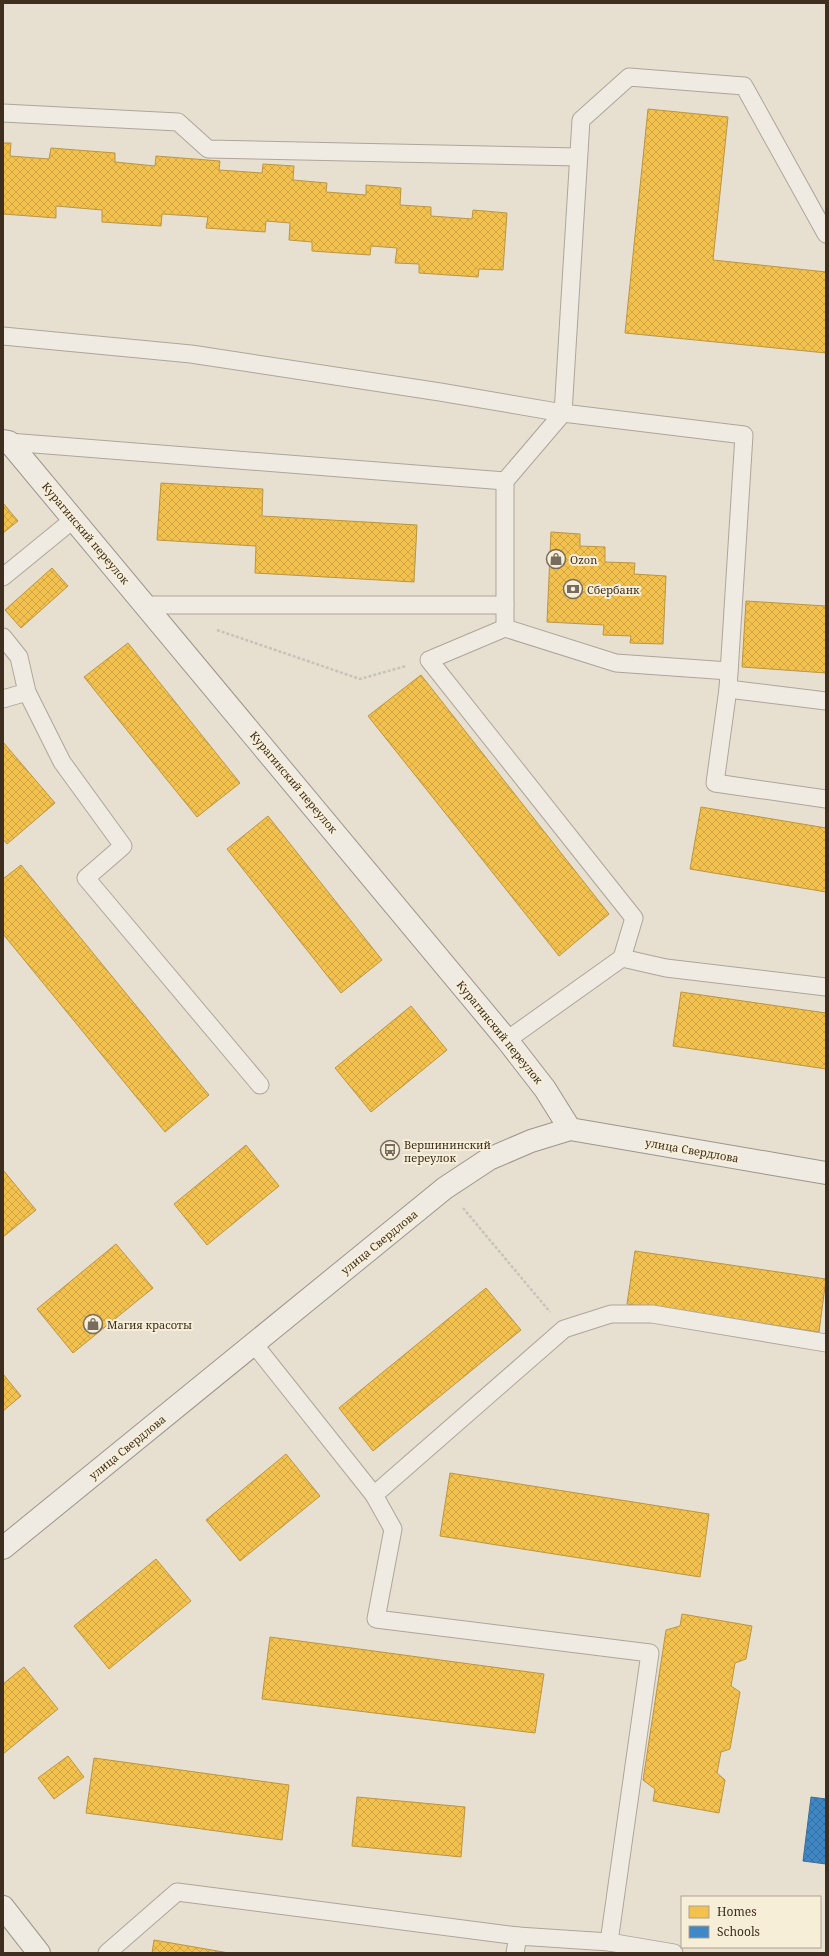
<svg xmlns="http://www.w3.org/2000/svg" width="829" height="1956" viewBox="0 0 829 1956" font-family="'Noto Serif',serif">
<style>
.homes{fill:url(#homes-cross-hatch);stroke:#bc9540}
.schools{fill:url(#schools-cross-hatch);stroke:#3e6d94}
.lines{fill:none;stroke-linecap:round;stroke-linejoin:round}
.lane-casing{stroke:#ada599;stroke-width:19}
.secondary-casing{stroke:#9c958a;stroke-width:24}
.path{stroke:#c8c2b9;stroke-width:2.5;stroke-dasharray:3 2;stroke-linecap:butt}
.lane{stroke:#efebe3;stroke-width:17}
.secondary{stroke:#efebe3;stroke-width:22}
.labels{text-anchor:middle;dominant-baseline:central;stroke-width:4;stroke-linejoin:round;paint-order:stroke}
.street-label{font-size:11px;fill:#3d2e20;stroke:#f7eed8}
.poi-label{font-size:11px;fill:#3d2e20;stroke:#f7eed8;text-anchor:start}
</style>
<defs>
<pattern id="homes-cross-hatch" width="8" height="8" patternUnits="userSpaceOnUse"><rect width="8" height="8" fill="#f2c14e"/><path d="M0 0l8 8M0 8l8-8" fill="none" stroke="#d0a644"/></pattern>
<pattern id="schools-cross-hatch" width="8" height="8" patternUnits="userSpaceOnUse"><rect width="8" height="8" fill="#3f88c5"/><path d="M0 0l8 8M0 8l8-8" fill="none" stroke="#3670a0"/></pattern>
</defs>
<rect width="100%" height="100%" fill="#e7e0d1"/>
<g class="homes">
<polygon points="648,109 728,117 713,260 826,272 826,353 625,333"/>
<polygon points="3,143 11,143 10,156 49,159 51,148 115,153 115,162 155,166 156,156 220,161 219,170 262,173 263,164 294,166 293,180 327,183 326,192 366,195 366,185 401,188 400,205 431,207 431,216 472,219 473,210 507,213 503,270 479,269 478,277 419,273 419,264 395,263 397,248 371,246 370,255 312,251 312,242 289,240 290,223 266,221 265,232 206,228 208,217 162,214 161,226 102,222 102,210 56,206 56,218 3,214"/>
<polygon points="161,483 263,489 262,516 417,525 414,582 255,573 256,546 157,540"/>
<polygon points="3,503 18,521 3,533"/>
<polygon points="551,532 580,534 580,546 605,547 605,562 635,563 634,574 666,576 663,644 630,643 631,636 603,635 604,625 547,622"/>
<polygon points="52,568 68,586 21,628 5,610"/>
<polygon points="746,601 826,606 826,673 742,667"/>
<polygon points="128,643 240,783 197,817 84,677"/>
<polygon points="421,675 609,914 559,956 368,716"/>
<polygon points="3,742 55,803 7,844 3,839"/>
<polygon points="701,807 826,828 826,892 690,869"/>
<polygon points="268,816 382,960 341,993 227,849"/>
<polygon points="21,865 209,1095 165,1132 3,934 3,879"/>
<polygon points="681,992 826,1013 826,1069 673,1046"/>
<polygon points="411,1006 447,1050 371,1112 335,1068"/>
<polygon points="246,1145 279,1186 207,1245 174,1204"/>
<polygon points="3,1170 36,1210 3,1237"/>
<polygon points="116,1244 153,1288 73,1353 37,1309"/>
<polygon points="635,1251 826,1279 819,1332 627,1304"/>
<polygon points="486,1288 521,1330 373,1451 339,1408"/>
<polygon points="3,1374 21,1396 3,1411"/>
<polygon points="286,1454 320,1496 240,1561 206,1520"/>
<polygon points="450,1473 709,1514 700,1577 440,1536"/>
<polygon points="156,1559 191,1601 109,1669 74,1626"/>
<polygon points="682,1614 752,1626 746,1659 735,1663 731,1686 740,1692 730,1749 721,1752 717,1773 725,1780 719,1813 653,1801 655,1789 643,1780 666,1630 680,1626"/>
<polygon points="270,1637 544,1674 535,1733 262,1699"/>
<polygon points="24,1667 58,1709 3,1754 3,1684"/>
<polygon points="68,1756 84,1777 54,1799 38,1778"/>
<polygon points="94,1758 289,1785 282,1840 86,1813"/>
<polygon points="357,1797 465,1807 461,1857 352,1846"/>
<polygon points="154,1940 229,1953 152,1953"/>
</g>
<polygon class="schools" points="811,1797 826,1799 826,1864 803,1861"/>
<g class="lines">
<g class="lane-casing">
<g id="lane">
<polyline points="3,113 178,122 208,149 578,157"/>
<polyline points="3,336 191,354 440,392 563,413 744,435 728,689 826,701"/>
<polyline points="9,442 505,481"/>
<polyline points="3,577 74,519"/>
<polyline points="147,605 505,605"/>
<polyline points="505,628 616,663 729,671"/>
<polyline points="3,637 19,657 27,692 62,762 123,846 86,878 260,1085"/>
<polyline points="728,689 715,783 826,799"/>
<polyline points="3,699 27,692"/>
<polyline points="622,958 666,968 826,987"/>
<polyline points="507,1040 622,958 634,918 429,660 505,628 505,481 563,413 581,120 629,77 744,86 826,234"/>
<polyline points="254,1344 374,1495 564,1329 611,1314 652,1314 826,1343"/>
<polyline points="374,1495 393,1529 376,1619 650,1653 609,1942 674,1953"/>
<polyline points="107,1953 177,1892 518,1936"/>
<polyline points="515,1953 518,1936 609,1942"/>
</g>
</g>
<g class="secondary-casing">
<g id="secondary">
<polyline points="3,441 9,442 507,1040 545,1089 570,1129"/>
<polyline points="3,1548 445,1188 489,1159 531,1141 570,1129 826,1173"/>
<polyline points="3,1907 39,1953"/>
</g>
</g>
<g class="path">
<polyline points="217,630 360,679 406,666"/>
<polyline points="463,1208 550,1312"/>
</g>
<use href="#lane" class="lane"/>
<use href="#secondary" class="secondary"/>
</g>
<defs>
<g id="shop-ring" transform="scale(1)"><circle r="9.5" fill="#f7eed8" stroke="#786c5e" stroke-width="1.5"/><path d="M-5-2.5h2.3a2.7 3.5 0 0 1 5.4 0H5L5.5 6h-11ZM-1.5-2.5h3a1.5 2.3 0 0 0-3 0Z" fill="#786c5e"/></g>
<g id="bank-ring" transform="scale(1)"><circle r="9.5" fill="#f7eed8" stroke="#786c5e" stroke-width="1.5"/><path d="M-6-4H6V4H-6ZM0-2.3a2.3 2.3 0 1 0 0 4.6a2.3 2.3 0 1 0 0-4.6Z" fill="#786c5e"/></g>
<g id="bus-ring" transform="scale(1)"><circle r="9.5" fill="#f7eed8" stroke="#786c5e" stroke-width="1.5"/><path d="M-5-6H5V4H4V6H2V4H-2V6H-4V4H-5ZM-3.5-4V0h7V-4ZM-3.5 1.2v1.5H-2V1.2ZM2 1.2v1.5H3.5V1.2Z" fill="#786c5e"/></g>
</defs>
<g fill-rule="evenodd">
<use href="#shop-ring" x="556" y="559"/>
<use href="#bank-ring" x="573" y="589"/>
<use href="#bus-ring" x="390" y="1150"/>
<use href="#shop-ring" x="93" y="1324"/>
</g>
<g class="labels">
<g class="street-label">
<text transform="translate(86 533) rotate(50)">Курагинский переулок</text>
<text transform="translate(294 782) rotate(50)">Курагинский переулок</text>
<text transform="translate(500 1032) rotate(51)">Курагинский переулок</text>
<text transform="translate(692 1150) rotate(10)">улица Свердлова</text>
<text transform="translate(379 1242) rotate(-39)">улица Свердлова</text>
<text transform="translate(127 1447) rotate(-39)">улица Свердлова</text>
</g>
<g class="poi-label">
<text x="570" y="559">Ozon</text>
<text x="587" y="589">Сбербанк</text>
<text x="404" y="1144">Вершининский<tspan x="404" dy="13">переулок</tspan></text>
<text x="107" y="1324">Магия красоты</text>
</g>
</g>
<rect width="829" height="1956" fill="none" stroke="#3d2e20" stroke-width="8"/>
<rect x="681" y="1896" width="140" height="52" fill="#f7eed8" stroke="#ada18e"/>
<rect x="689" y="1906" width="20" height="12" fill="#f2c14e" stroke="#ada18e"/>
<text x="717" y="1916" font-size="12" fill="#3d2e20">Homes</text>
<rect x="689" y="1926" width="20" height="12" fill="#3f88c5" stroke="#ada18e"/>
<text x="717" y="1936" font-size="12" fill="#3d2e20">Schools</text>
</svg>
